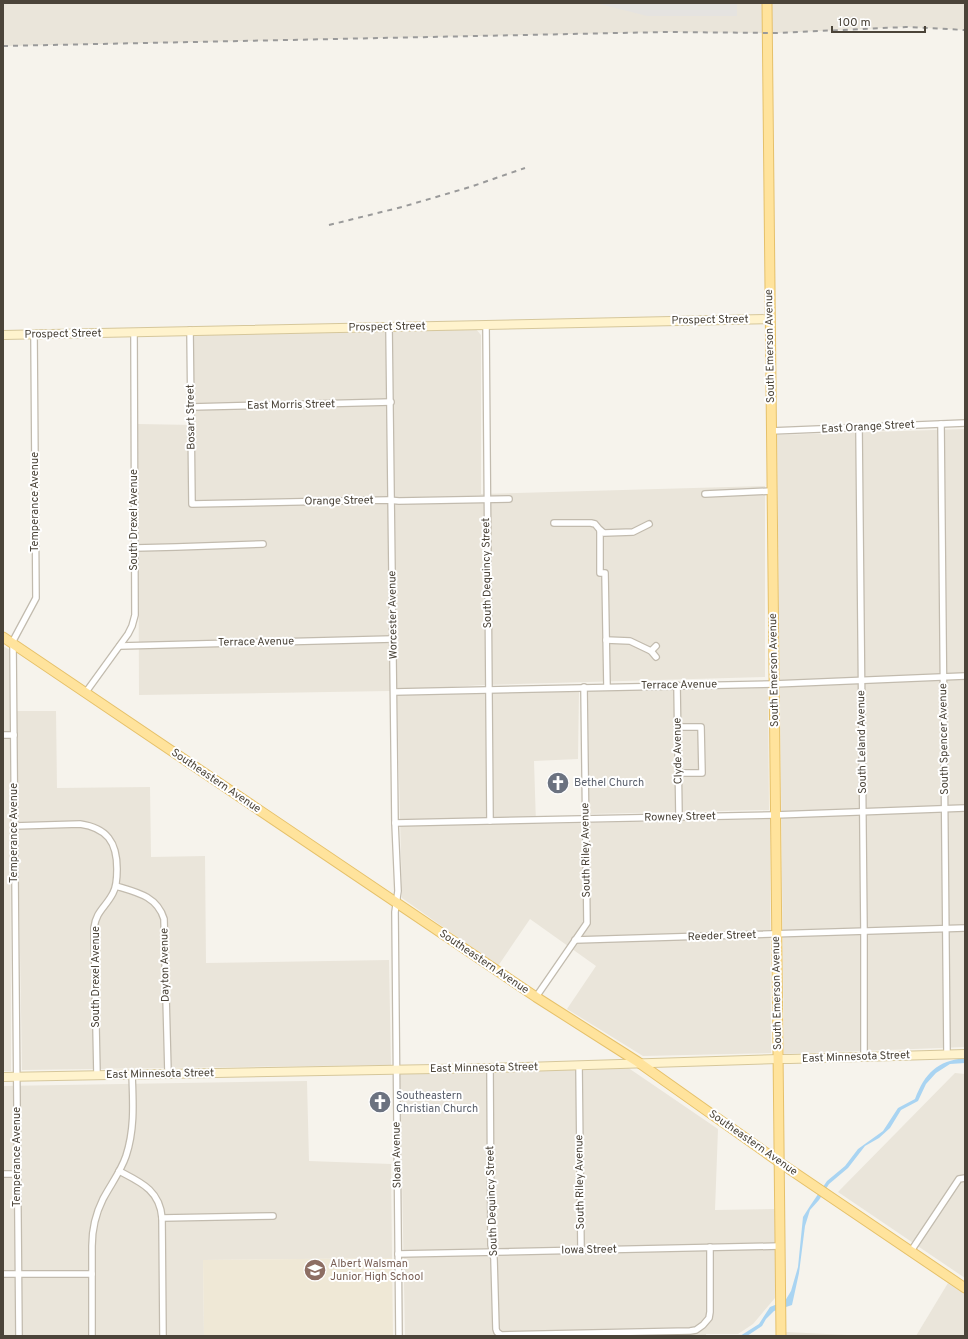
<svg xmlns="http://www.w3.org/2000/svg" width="968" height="1339" viewBox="0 0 968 1339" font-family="Overpass,sans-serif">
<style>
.residential{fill:#eae5da}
.education{fill:#efe8d6}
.parking{fill:#e5e3e0}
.water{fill:#a9d4f2}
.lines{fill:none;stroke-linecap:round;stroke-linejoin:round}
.street-casing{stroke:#c2bbae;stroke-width:8}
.secondary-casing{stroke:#d6c79b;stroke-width:10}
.primary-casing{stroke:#e6c16a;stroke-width:11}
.street{stroke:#fff;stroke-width:5.5}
.secondary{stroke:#fff3cd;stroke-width:8}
.primary{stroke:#ffe39c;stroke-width:9}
.rail{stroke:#9a9a9a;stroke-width:2;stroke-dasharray:5 5;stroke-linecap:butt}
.labels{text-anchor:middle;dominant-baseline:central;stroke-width:4;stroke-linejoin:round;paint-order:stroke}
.street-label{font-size:11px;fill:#4b4439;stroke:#fff}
.worship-label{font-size:11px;fill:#5b616d;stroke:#fff;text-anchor:start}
.education-label{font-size:11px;fill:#785e54;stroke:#fff;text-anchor:start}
</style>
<rect width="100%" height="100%" fill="#f6f3ec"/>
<g class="residential">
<polygon points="3,3 965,3 965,30 906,27 776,33 666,32 3,46"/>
<polygon points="475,328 481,335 481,494 765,486 765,677 483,685 389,691 139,695 138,424 195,425 193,336 195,335"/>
<polygon points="965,429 965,1047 784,1054 777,435"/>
<polygon points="3,646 10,650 11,1071 3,1071"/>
<polygon points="768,688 769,810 589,814 588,691"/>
<polygon points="579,691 578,759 534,761 536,824 770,819 771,1053 643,1056 567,1009 596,966 530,919 498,966 402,898 397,695"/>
<polygon points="16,711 56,711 57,788 150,787 151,857 205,856 206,963 389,960 391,1065 22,1070"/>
<polygon points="627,1067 718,1129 715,1210 775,1209 775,1298 753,1324 738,1334 706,1334 706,1336 405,1336 400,1073"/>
<polygon points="955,1073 965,1074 965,1278 838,1192"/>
<polygon points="307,1081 309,1161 391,1164 392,1258 203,1260 204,1336 3,1336 3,1086"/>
<polygon points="948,1283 965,1294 965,1336 916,1336"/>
<polygon points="786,1332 847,1335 847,1336 786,1336"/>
</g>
<polygon class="education" points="392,1258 393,1336 204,1336 203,1260"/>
<polygon class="parking" points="596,3 737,3 737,16 647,16"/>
<path class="water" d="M965,1058V1063L950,1064L936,1073L926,1084L918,1101L901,1110L890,1128L879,1138L865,1146L848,1168L829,1184L819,1200L810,1210L805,1226L799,1273L792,1305L774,1311L766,1319L762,1326L747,1336H740L759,1324L770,1307L785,1301L791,1291L798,1267L803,1217L810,1206L827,1181L845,1166L858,1149L883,1131L898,1108L915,1099C925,1073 937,1061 965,1058Z"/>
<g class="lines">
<g class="street-casing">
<g id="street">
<polyline points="486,325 490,821"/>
<polyline points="389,327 395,823 398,891 395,912 399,1336"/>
<polyline points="190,330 192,504 388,500 399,501 509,499"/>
<polyline points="191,407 391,402"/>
<polyline points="941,424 947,1054"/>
<polyline points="859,428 864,931 864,1057"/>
<polyline points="771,431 965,423"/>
<polyline points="705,494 772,491"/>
<polyline points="554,523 591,523 595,524 600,530 604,533 633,532 649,524"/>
<polyline points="600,530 600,573 605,573 607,687"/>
<polyline points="135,548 176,547 263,544"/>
<polyline points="606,640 630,641 651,651 656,657"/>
<polyline points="120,646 393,639"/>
<polyline points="651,651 656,646"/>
<polyline points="677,685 679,816"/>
<polyline points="86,692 128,634 132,626 135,615 134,332"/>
<polyline points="394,692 774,684 965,676"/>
<polyline points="677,727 701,727 702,773 678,773"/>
<polyline points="3,735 14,735"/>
<polyline points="395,823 775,815 965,808"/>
<path d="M14,826L80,824C107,828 117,842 117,869C117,877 117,886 113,893C106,907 96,911 94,928L97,1075"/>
<path d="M116,886C136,892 157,896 164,919L168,1073"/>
<polyline points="575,940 965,928"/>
<polyline points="536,997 587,923 584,687"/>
<polyline points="579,1065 581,1250"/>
<polyline points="490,1068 491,1245 494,1259 496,1329 497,1332 501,1335 690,1331 696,1330 703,1325 709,1318 710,1312 710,1247"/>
<path d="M119,1171C140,1182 160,1190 162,1218L163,1336"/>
<polyline points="3,1174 17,1174"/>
<polyline points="162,1218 273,1216"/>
<polyline points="911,1251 959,1179 965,1178"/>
<polyline points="398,1254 780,1246"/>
<polyline points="3,1274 92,1274"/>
<polyline points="19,1336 13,644 14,639 36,598 34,335"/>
<path d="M92,1336V1246C92,1229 96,1213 103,1199C111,1184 121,1171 126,1156C135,1129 133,1101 132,1074"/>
</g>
</g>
<g class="secondary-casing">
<g id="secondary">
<polyline points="3,335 770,319"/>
<polyline points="3,1077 490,1068 778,1059 790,1059 965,1054"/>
</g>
</g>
<g class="primary-casing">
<g id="primary">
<polyline points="767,3 781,1336"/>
<polyline points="3,637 536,997 638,1062 779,1162 965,1288"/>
</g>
</g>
<use href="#street" class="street"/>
<use href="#secondary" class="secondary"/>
<use href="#primary" class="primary"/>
<g class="rail">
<polyline points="3,46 666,32 776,33 906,27 965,30"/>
<polyline points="329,225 402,207 470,187 525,168"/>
</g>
</g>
<defs>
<g id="church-disc" transform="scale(1.15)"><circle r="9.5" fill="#6b7280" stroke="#fff"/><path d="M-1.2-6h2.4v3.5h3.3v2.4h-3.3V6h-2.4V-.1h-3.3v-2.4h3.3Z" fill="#fff"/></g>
<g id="school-disc" transform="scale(1.15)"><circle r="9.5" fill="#8d6e63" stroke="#fff"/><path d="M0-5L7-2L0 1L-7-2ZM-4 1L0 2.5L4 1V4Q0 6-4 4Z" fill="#fff"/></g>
</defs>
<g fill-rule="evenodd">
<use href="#church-disc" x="558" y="783"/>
<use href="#church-disc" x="380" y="1102"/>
<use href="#school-disc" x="315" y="1270"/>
</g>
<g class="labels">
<g class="street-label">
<text transform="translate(710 320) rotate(-1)">Prospect Street</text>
<text transform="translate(387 327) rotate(-1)">Prospect Street</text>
<text transform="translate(63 334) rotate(-1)">Prospect Street</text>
<text transform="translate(770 346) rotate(-91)">South Emerson Avenue</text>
<text transform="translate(291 405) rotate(-1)">East Morris Street</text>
<text transform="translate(191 417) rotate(-91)">Bosart Street</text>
<text transform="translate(868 427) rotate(-3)">East Orange Street</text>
<text transform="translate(339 501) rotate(-1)">Orange Street</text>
<text transform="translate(35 502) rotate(-90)">Temperance Avenue</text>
<text transform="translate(134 520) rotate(-90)">South Drexel Avenue</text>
<text transform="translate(487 573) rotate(-91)">South Dequincy Street</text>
<text transform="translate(393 615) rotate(-91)">Worcester Avenue</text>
<text transform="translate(256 642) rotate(-1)">Terrace Avenue</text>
<text transform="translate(774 670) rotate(-91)">South Emerson Avenue</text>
<text transform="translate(679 685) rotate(-1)">Terrace Avenue</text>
<text transform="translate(944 739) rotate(-91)">South Spencer Avenue</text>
<text transform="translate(862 742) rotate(-91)">South Leland Avenue</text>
<text transform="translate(678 751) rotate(-91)">Clyde Avenue</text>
<text transform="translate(216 781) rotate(34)">Southeastern Avenue</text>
<text transform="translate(680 817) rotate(-1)">Rowney Street</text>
<text transform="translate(14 833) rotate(-90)">Temperance Avenue</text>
<text transform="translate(586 850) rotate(-91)">South Riley Avenue</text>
<text transform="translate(722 936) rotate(-2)">Reeder Street</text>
<text transform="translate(484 962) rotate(34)">Southeastern Avenue</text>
<text transform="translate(165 965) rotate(-91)">Dayton Avenue</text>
<text transform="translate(96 977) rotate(-90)">South Drexel Avenue</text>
<text transform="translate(777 993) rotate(-91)">South Emerson Avenue</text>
<text transform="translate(856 1057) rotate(-2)">East Minnesota Street</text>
<text transform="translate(484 1068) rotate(-1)">East Minnesota Street</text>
<text transform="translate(160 1074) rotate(-1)">East Minnesota Street</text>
<text transform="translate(753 1143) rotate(35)">Southeastern Avenue</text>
<text transform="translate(397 1155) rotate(-91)">Sloan Avenue</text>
<text transform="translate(17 1157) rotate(-90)">Temperance Avenue</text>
<text transform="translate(580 1182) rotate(-91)">South Riley Avenue</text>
<text transform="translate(492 1201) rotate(-92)">South Dequincy Street</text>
<text transform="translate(589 1250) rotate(-1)">Iowa Street</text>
</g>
<g class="worship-label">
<text x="574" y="783">Bethel Church</text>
<text x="396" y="1096">Southeastern<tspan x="396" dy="13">Christian Church</tspan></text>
</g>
<g class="education-label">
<text x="330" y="1264">Albert Walsman<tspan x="330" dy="13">Junior High School</tspan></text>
</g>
</g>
<rect width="968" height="1339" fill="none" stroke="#4b4439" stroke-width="8"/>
<path d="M832 26v6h93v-6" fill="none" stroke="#4b4439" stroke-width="2"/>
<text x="838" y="26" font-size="12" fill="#4b4439" stroke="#ffffff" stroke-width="3" paint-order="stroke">100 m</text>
</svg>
